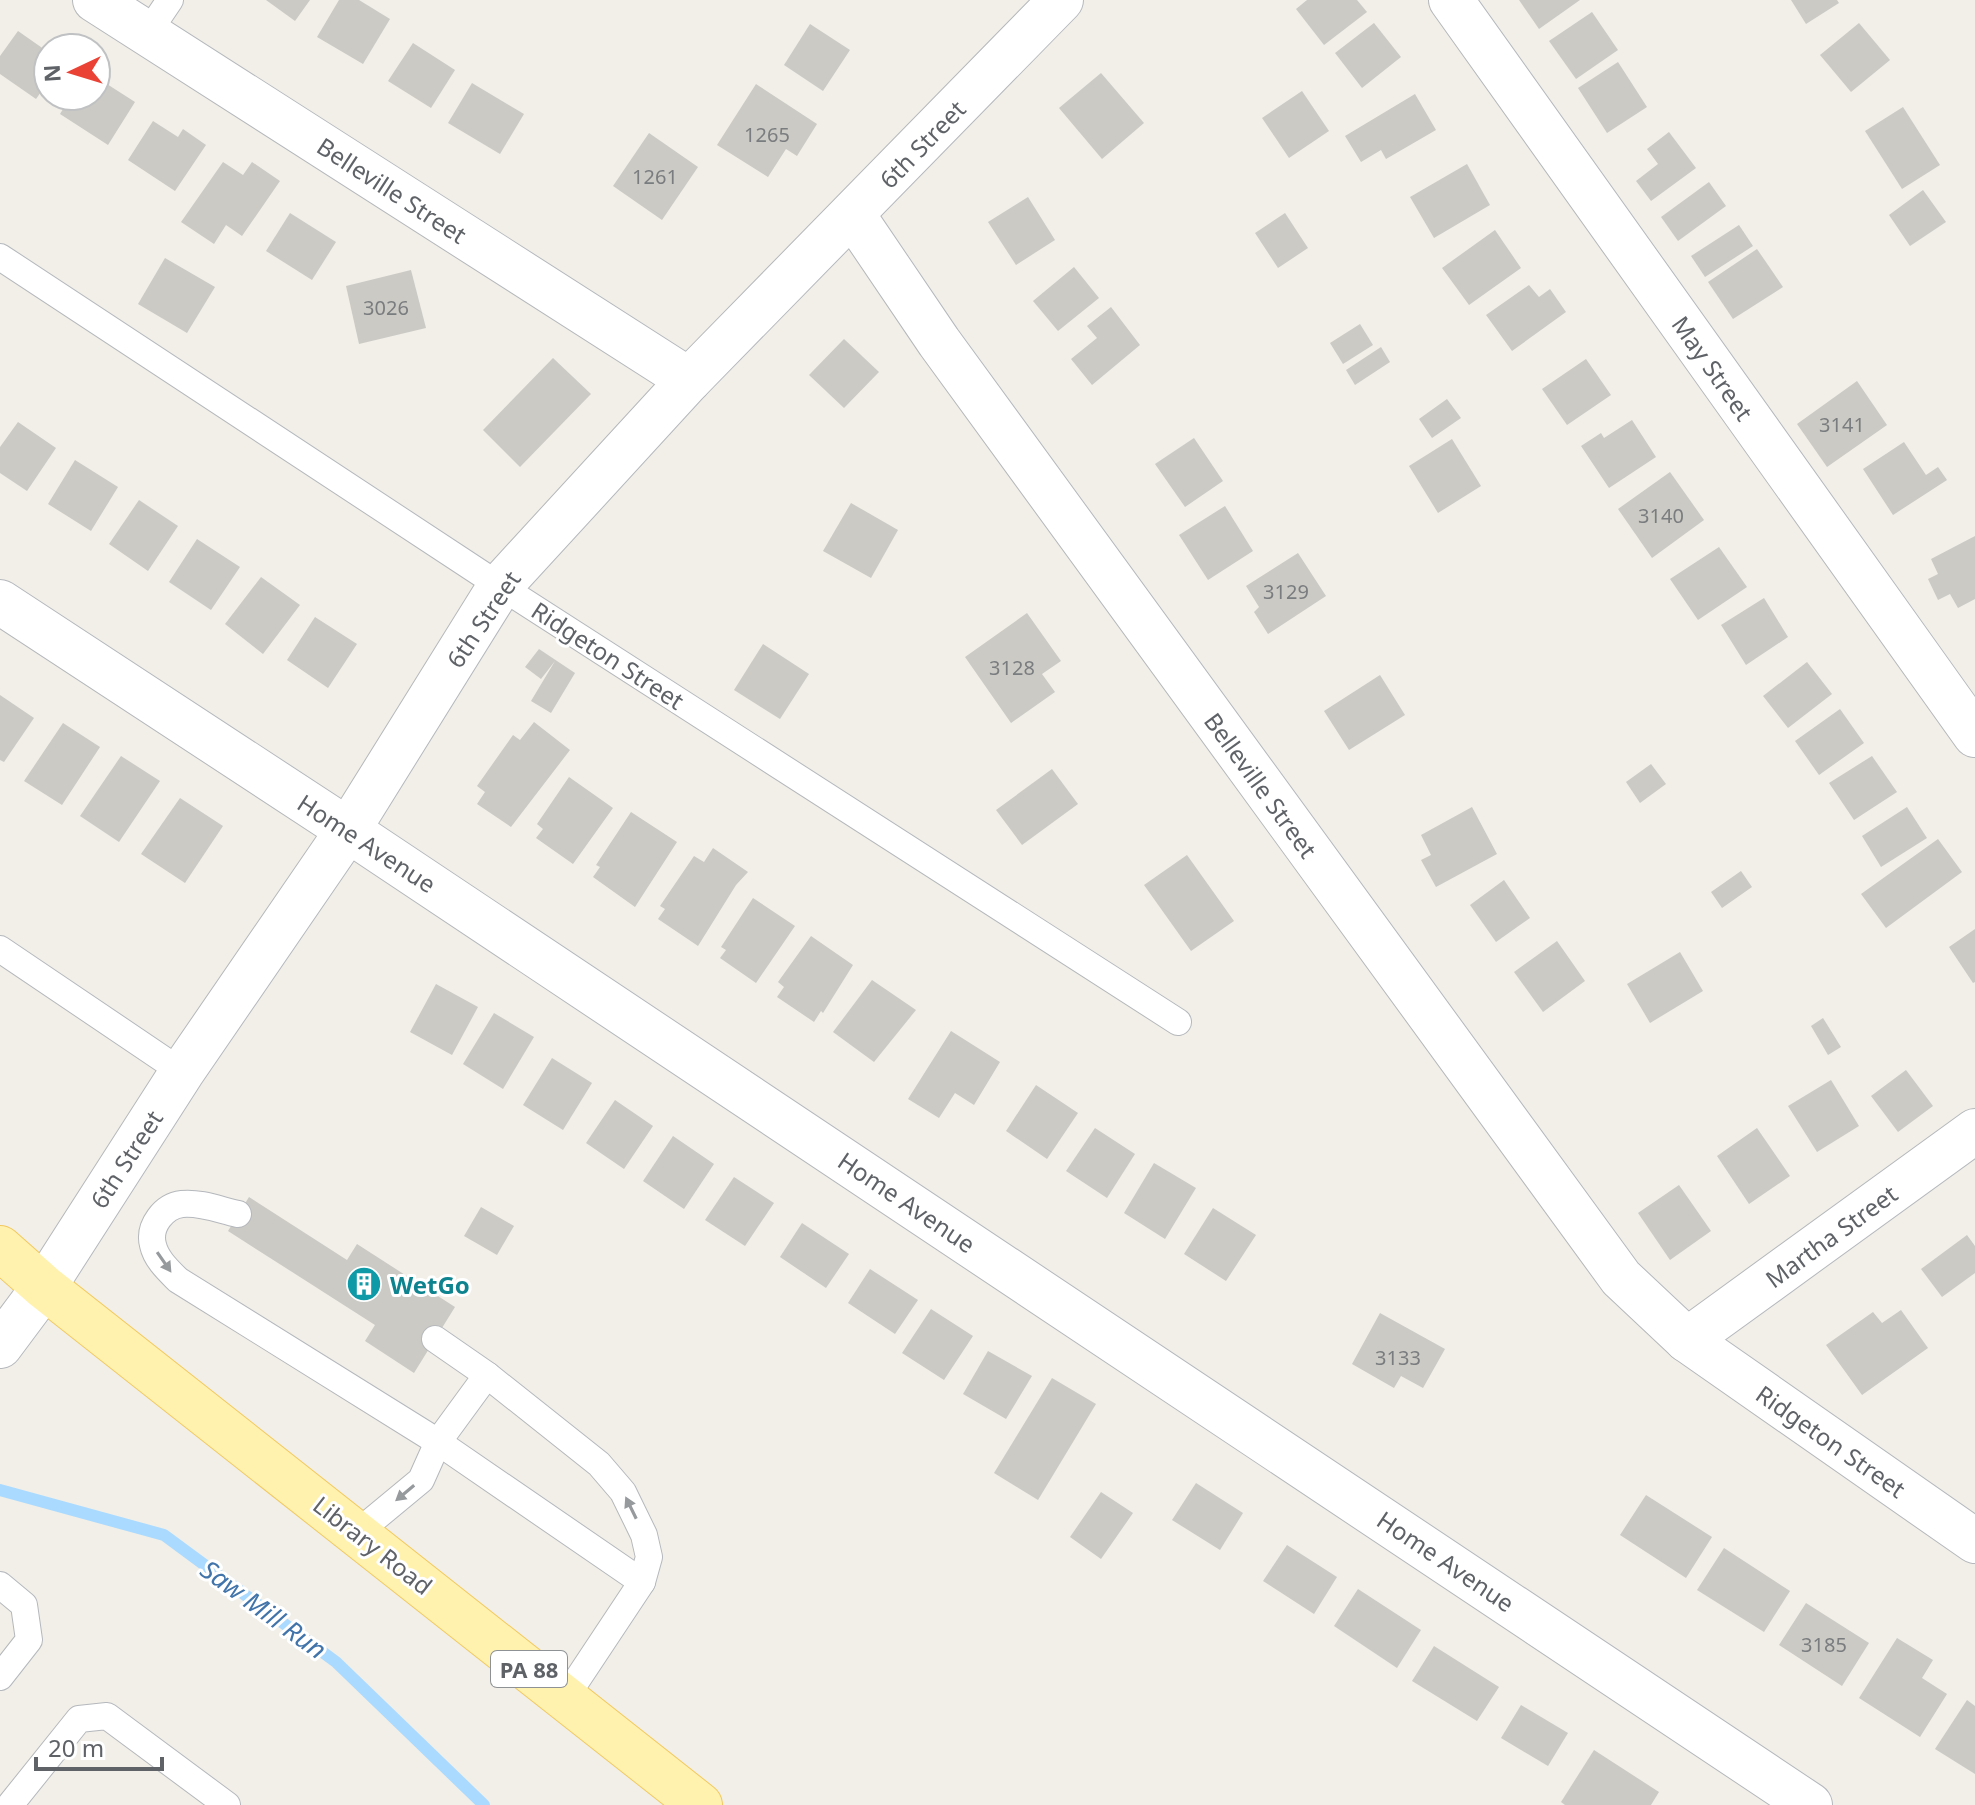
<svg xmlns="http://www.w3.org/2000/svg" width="1975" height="1805" viewBox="0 0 1975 1805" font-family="'Noto Sans',sans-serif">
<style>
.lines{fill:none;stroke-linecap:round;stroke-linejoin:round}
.stream{stroke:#aadaff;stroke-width:12}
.building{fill:#cccac5}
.service-casing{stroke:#b5b8bc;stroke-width:28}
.minor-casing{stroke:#b5b8bc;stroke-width:46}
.primary-casing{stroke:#f2c960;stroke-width:46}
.service{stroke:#fff;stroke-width:26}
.minor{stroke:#fff;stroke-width:44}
.primary{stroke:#fff2af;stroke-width:44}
.oneway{fill:#979a9d}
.labels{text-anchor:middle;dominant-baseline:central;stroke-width:6;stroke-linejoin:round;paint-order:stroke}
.number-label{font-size:20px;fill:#7a7d7f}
.shield{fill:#fff;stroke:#8f9295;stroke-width:2}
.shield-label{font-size:22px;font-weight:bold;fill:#5f6368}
.street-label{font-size:24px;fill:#5f6368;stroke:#fff}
.culture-label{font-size:24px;font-weight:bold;fill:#0d838f;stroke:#fff;text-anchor:start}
.water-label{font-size:26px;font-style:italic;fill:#4174aa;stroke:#fff}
</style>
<rect width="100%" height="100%" fill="#f1efe8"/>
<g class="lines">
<polyline class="stream" points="0,1490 164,1535 336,1662 484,1805"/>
</g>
<g class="building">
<polygon points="266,0 310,0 295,21"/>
<polygon points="339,0 359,0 390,19 363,64 317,37"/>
<polygon points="1307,0 1357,0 1367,12 1324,45 1296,9"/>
<polygon points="1519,0 1580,0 1539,29"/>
<polygon points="1791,0 1837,0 1839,3 1806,24"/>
<polygon points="1592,12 1618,50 1576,79 1549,41"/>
<polygon points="1374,23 1401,57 1362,88 1335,53"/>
<polygon points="1859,23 1890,60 1851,92 1820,55"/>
<polygon points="810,24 850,50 823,91 784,65"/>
<polygon points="18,31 48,52 48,82 36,99 0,74 0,56"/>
<polygon points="413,43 455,70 431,108 388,81"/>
<polygon points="1618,62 1647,107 1607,133 1578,88"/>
<polygon points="1101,73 1144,123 1102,159 1059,108"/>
<polygon points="96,77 135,102 108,145 60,114 71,96 96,96"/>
<polygon points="472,83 524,114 500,154 448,123"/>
<polygon points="756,84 817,124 797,156 786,149 768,177 717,145"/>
<polygon points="1302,91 1329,131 1289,158 1262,118"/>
<polygon points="1415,94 1436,130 1386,159 1381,150 1361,162 1345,136"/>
<polygon points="1903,107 1940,165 1902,189 1865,131"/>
<polygon points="153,121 178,137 183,129 206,145 175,191 128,160"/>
<polygon points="1669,132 1696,168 1651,201 1636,181 1658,164 1647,149"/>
<polygon points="649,133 698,167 662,220 613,186"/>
<polygon points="223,162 243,175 252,162 280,181 242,236 226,225 214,244 181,222"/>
<polygon points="1467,164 1490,205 1434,238 1410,197"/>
<polygon points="1709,182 1726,206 1678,241 1661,217"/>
<polygon points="1923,190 1946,222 1910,246 1889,215"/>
<polygon points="1028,197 1055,240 1016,265 988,222"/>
<polygon points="290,213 336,242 312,280 266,251"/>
<polygon points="1285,213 1308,248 1278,268 1255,233"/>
<polygon points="1739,225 1753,246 1705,277 1691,256"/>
<polygon points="1495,230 1521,268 1469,305 1442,268"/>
<polygon points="1757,249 1783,287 1733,319 1708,282"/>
<polygon points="165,258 215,287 187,333 138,304"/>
<polygon points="1074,267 1099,298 1058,331 1033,301"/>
<polygon points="411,270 426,328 359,344 346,286"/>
<polygon points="1529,285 1539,297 1550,289 1566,312 1512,351 1486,315"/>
<polygon points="1111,307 1140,345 1092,385 1071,359 1097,338 1087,326"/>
<polygon points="1360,324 1373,345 1343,364 1330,343"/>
<polygon points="844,339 879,372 844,408 809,375"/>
<polygon points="1381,347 1390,362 1355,385 1346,370"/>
<polygon points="553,358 591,394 520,467 483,430"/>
<polygon points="1586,359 1611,395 1567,425 1542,389"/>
<polygon points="1857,381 1887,425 1827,467 1797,424"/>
<polygon points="1447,399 1461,418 1432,438 1419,419"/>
<polygon points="1632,420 1656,457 1609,488 1581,446 1601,433 1604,438"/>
<polygon points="18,422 56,448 27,491 0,473 0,447"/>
<polygon points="1194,438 1223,481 1185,507 1155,464"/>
<polygon points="1452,439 1481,486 1438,513 1409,466"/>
<polygon points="1904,442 1926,475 1938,467 1947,480 1893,515 1863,469"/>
<polygon points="75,460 118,487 91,531 48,504"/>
<polygon points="1670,472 1704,520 1652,558 1618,509"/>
<polygon points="139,500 178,526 148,571 109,544"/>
<polygon points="851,503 898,530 871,578 823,551"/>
<polygon points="1225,506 1253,551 1208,580 1179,535"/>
<polygon points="1975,536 1975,599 1958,608 1950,594 1938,600 1928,579 1938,574 1931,559"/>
<polygon points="197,539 240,567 211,610 169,582"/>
<polygon points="1719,547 1747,587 1698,620 1670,579"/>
<polygon points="1298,553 1326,596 1268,634 1254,612 1259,607 1246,586"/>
<polygon points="261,577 300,605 263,654 225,624"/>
<polygon points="1764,598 1788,637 1746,665 1721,625"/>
<polygon points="1027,613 1061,661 1042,674 1055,692 1011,723 965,657"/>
<polygon points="315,617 357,644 328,688 287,660"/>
<polygon points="763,644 809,674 780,719 734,690"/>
<polygon points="539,649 575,673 551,713 531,701 555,661 541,679 525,667"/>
<polygon points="1807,662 1832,694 1788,728 1763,696"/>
<polygon points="1380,675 1405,715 1349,750 1324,711"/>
<polygon points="0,695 34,718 4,762 0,760"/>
<polygon points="1840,709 1864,743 1819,775 1795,741"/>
<polygon points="534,722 570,750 511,827 477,804 485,792 477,786 513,735 520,740"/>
<polygon points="63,723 100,747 62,805 24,781"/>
<polygon points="121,756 160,781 119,842 80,816"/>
<polygon points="1872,756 1897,792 1854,820 1829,783"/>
<polygon points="1651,764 1666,784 1640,803 1626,782"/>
<polygon points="1052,769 1078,804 1022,845 996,810"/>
<polygon points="569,777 613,808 573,864 536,838 543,829 537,824"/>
<polygon points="180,798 223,826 185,883 141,854"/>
<polygon points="1472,807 1497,854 1436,887 1421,860 1431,855 1421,835"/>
<polygon points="1907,807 1927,838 1881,867 1862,836"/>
<polygon points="631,812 677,842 635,907 593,877 600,867 596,865"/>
<polygon points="1938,839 1962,872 1886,928 1861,894"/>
<polygon points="713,848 748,872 736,885 698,946 658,919 665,909 660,906 694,856 704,862"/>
<polygon points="1187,855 1234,921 1191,951 1144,885"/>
<polygon points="1741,871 1752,887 1722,908 1711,892"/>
<polygon points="1504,880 1530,918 1496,942 1470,905"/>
<polygon points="753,898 795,926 756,983 720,958 726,950 721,947"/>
<polygon points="1975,929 1975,982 1973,983 1949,947"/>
<polygon points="811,936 853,965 823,1013 821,1011 814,1022 777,997 784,987 778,982"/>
<polygon points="1557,941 1585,981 1543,1012 1514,972"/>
<polygon points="1680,952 1703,991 1650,1023 1627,984"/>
<polygon points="872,980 916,1010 874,1062 833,1032"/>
<polygon points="436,984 478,1007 452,1055 410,1032"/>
<polygon points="494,1013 534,1037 503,1089 463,1064"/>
<polygon points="1823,1018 1841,1047 1828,1055 1811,1026"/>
<polygon points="951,1031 1000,1062 974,1105 955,1093 939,1118 908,1099"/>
<polygon points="552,1058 592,1083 563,1130 523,1105"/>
<polygon points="1906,1070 1933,1106 1898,1132 1871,1096"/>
<polygon points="1831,1080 1859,1126 1817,1152 1788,1106"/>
<polygon points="1036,1085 1078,1113 1047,1159 1006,1131"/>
<polygon points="615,1100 653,1126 624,1169 586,1143"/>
<polygon points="1095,1128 1135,1154 1107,1198 1066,1171"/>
<polygon points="1757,1128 1790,1176 1749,1204 1717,1156"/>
<polygon points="673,1136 714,1164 684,1209 643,1181"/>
<polygon points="1154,1163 1196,1188 1165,1239 1124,1213"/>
<polygon points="734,1177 774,1203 745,1246 705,1220"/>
<polygon points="1679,1185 1711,1231 1670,1260 1638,1213"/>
<polygon points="249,1197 347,1260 357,1244 455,1307 414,1373 365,1341 375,1325 228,1231"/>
<polygon points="481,1207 514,1226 497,1255 464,1236"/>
<polygon points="1213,1208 1256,1235 1226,1281 1184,1254"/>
<polygon points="802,1223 849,1254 826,1288 780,1257"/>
<polygon points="1967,1235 1975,1246 1975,1273 1942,1297 1921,1269"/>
<polygon points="870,1269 918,1300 895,1334 848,1303"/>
<polygon points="931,1309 973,1336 944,1380 902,1353"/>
<polygon points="1901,1310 1928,1348 1862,1395 1826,1345 1873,1312 1882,1323"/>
<polygon points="1380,1313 1445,1349 1423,1388 1401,1376 1394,1388 1352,1364"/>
<polygon points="988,1351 1032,1376 1006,1419 963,1394"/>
<polygon points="1052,1378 1096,1404 1038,1500 994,1473"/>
<polygon points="1196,1483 1243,1513 1220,1550 1172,1520"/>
<polygon points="1101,1492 1133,1513 1101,1559 1070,1537"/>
<polygon points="1646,1495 1712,1537 1686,1578 1620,1535"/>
<polygon points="1287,1545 1337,1577 1314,1614 1263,1581"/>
<polygon points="1724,1548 1790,1591 1764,1632 1697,1590"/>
<polygon points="1358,1589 1421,1630 1397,1668 1334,1626"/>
<polygon points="1806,1603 1869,1643 1842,1686 1779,1645"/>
<polygon points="1897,1638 1933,1660 1922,1678 1947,1694 1920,1737 1859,1698"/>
<polygon points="1434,1646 1499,1687 1477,1721 1412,1681"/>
<polygon points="1967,1700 1975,1706 1975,1774 1935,1749"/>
<polygon points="1521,1705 1568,1733 1548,1766 1501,1738"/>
<polygon points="1594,1750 1659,1792 1651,1805 1565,1805 1561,1802"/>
</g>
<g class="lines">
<g class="service-casing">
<g id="service">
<polyline points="147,34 170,0"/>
<polyline points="0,257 500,586 1178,1022"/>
<polyline points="0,949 182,1072"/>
<path d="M238,1214C220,1210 200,1202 182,1204C164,1206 148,1226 153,1245C156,1259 168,1270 178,1280L438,1442L642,1582"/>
<polyline points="435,1339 487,1375 599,1464 623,1492 644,1535 649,1557 642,1582 565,1698"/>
<polyline points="357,1533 421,1480 438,1442 487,1375"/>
<polyline points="0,1585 24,1605 29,1640 0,1677"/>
<polyline points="10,1805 79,1719 107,1716 227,1805"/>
</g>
</g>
<g class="minor-casing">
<g id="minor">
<polyline points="95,0 689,380"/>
<polyline points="1451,0 1975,735"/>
<polyline points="853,215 939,342 1621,1278 1687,1340 1975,1541"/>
<polyline points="0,602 348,830 1810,1805"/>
<polyline points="1687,1340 1975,1131"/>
<polyline points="0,1346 44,1287 182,1072 348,830 500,586 689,380 1061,0"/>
</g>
</g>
<g class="primary-casing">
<polyline id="primary" points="0,1248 44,1287 700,1805"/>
</g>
<use href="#service" class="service"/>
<use href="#minor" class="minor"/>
<use href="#primary" class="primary"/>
</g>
<defs><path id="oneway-solid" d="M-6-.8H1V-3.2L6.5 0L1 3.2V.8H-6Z" transform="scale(2)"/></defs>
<g class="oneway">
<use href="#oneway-solid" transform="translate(164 1262) rotate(55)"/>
<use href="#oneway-solid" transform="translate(405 1493) rotate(140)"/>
<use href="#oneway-solid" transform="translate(631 1508) rotate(-116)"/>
</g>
<defs>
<g id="building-disc" transform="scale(1.8)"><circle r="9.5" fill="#0f9aa8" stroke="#fff"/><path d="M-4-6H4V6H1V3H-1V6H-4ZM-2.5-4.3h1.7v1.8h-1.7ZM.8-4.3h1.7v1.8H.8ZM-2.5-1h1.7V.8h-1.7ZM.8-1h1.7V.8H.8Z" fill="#fff"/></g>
</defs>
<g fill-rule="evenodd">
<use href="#building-disc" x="364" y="1284"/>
</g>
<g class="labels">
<g class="number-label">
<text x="767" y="134">1265</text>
<text x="655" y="176">1261</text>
<text x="386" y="307">3026</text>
<text x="1842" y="424">3141</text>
<text x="1661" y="515">3140</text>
<text x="1286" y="591">3129</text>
<text x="1012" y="667">3128</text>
<text x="1398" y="1357">3133</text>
<text x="1824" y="1644">3185</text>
</g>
<rect class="shield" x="491" y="1651" width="76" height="36" rx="6"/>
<g class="shield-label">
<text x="529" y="1669">PA 88</text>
</g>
<g class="street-label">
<text transform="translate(922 144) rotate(-46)">6th Street</text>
<text transform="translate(392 190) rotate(33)">Belleville Street</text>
<text transform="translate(1713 368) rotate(55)">May Street</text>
<text transform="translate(483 619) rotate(-56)">6th Street</text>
<text transform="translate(608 655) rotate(33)">Ridgeton Street</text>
<text transform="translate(1261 785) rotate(54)">Belleville Street</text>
<text transform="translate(367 843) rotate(33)">Home Avenue</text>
<text transform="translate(126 1159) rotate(-57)">6th Street</text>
<text transform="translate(907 1202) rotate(34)">Home Avenue</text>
<text transform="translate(1831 1236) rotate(-36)">Martha Street</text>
<text transform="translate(1831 1441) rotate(35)">Ridgeton Street</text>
<text transform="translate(373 1545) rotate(38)">Library Road</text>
<text transform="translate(1446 1561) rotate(34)">Home Avenue</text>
</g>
<g class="culture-label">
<text x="390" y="1284">WetGo</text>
</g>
<g class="water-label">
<text transform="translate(264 1609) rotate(36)">Saw Mill Run</text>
</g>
</g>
<g transform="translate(72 72) rotate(266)"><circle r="38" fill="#ffffff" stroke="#bfc1c3" stroke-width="2"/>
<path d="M0-6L14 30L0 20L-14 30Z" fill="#ea4335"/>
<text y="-12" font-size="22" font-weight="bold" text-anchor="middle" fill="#5f6368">N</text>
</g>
<path d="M36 1757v12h126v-12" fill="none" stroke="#5f6368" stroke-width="4"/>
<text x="48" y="1757" font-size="24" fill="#5f6368" stroke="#ffffff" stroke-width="6" paint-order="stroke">20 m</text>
</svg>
